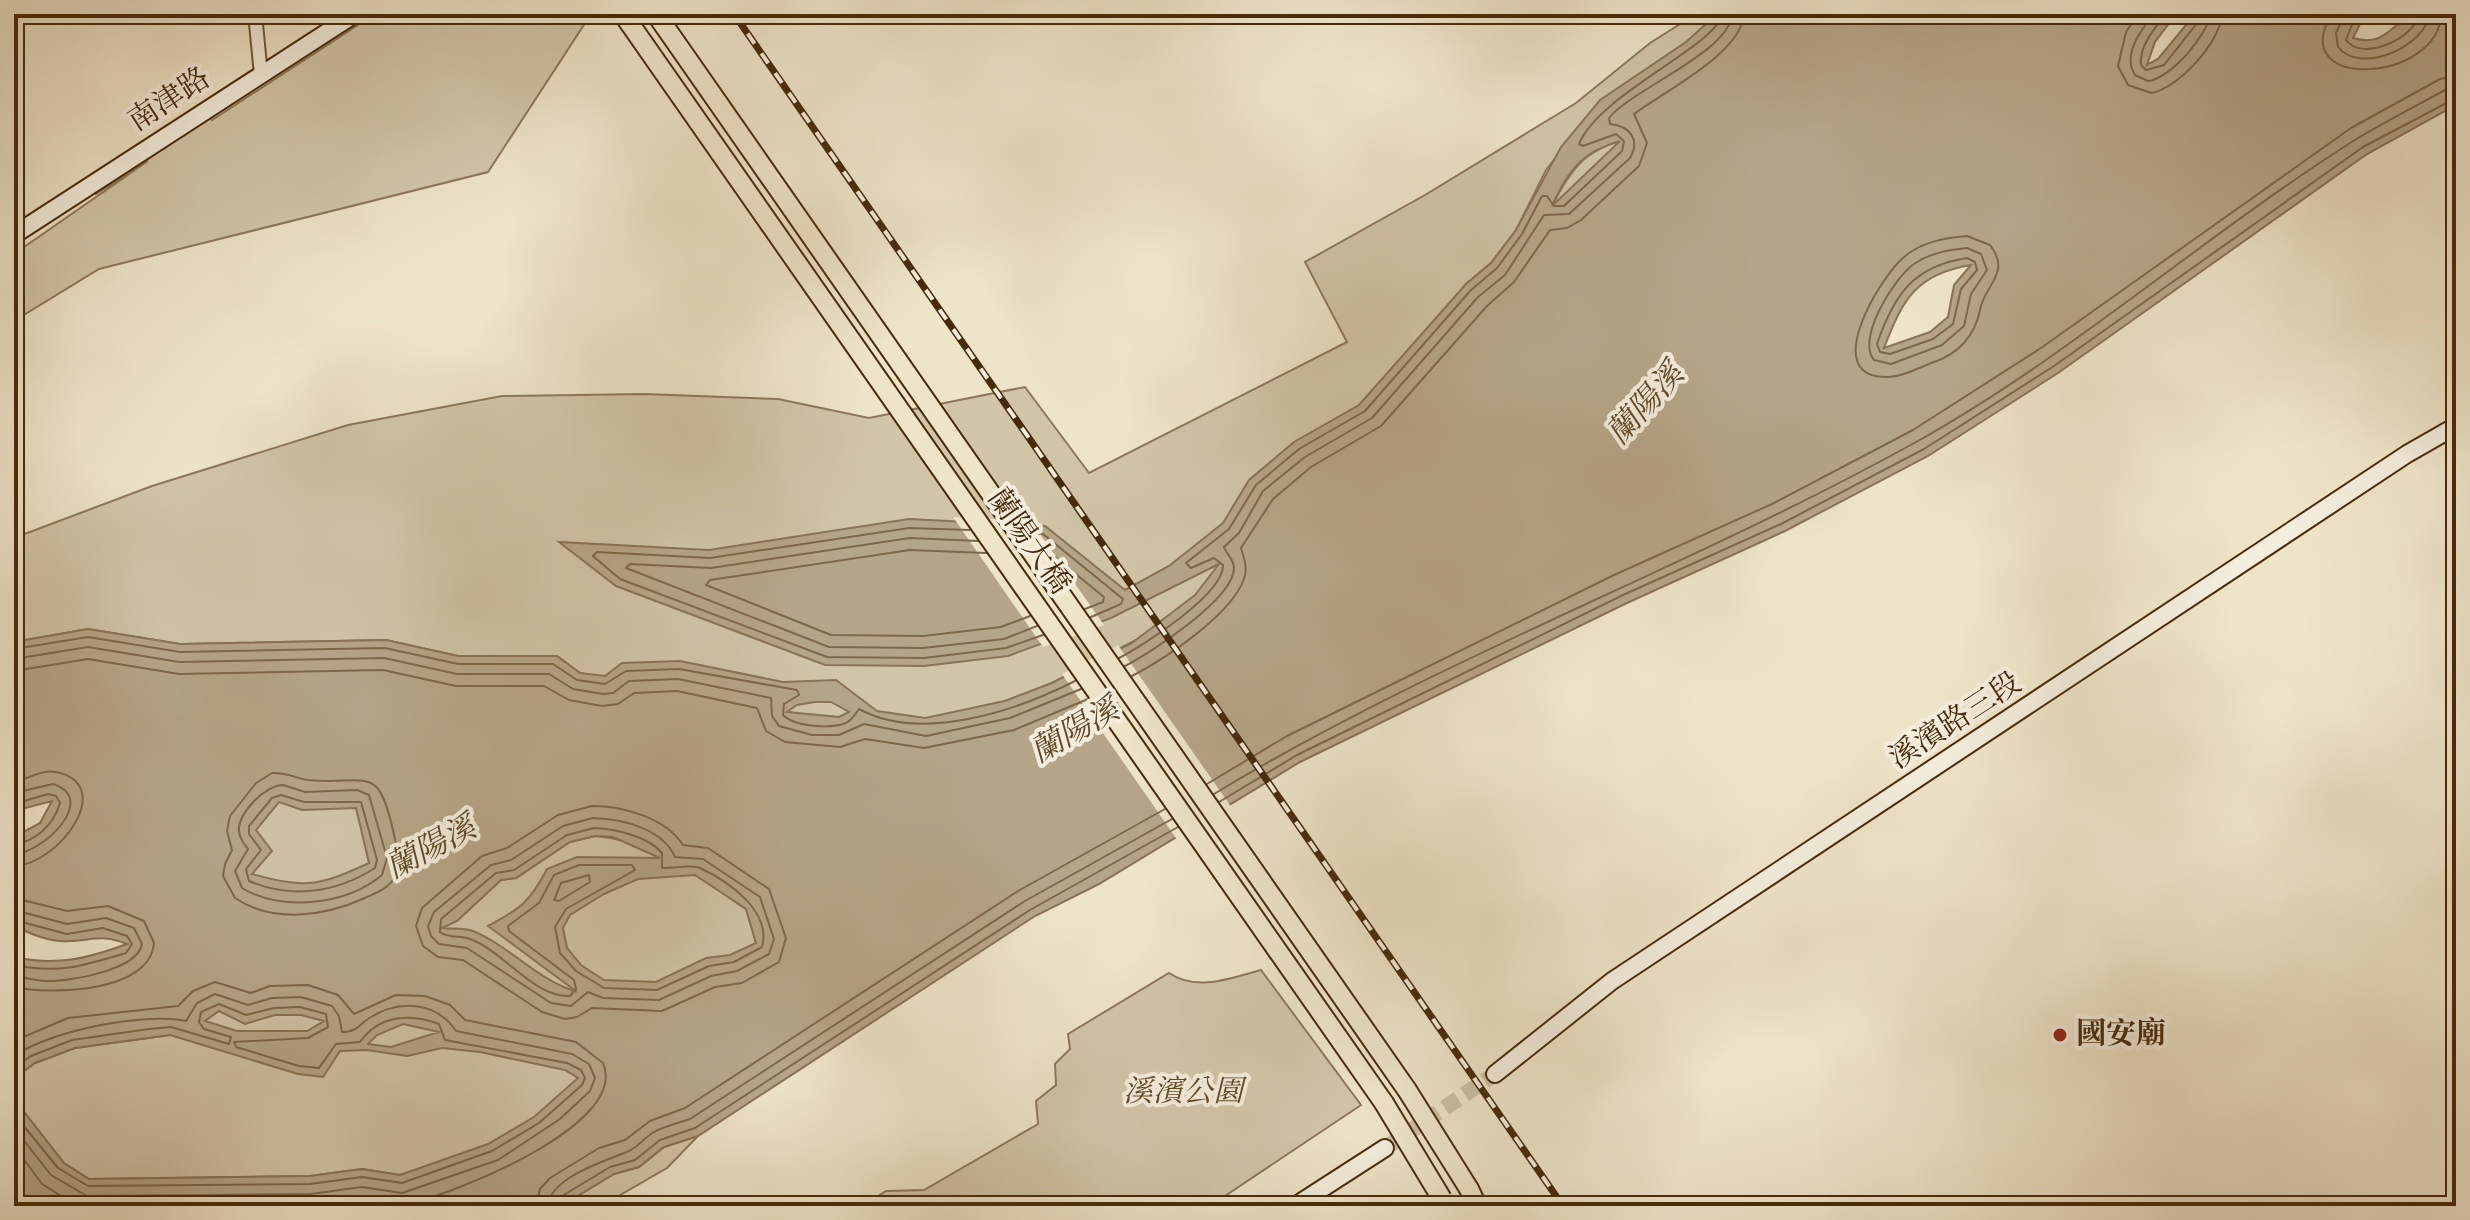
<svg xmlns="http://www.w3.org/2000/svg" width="2470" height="1220" viewBox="0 0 2470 1220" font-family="'Sorts Mill Goudy','Noto Serif TC',serif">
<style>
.green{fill:#d1c5a8;stroke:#8c785a;stroke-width:2}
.water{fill:#b5a588;stroke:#897456;stroke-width:2;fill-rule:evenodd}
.pier{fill:#eee4c8}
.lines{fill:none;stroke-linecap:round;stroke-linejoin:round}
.shore{stroke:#7e684a;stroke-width:2}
.secondary-tunnel{stroke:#ccbfa2;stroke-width:16;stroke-dasharray:16 8;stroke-linecap:butt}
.street-casing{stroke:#70593a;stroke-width:16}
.secondary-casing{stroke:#462b0b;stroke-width:20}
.primary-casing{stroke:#462b0b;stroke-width:22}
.street{stroke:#f4eddb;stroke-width:12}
.secondary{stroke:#f4eddb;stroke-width:16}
.primary{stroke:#eee4c8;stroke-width:18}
.rail-casing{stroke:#462b0b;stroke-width:7}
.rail{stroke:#f4eddb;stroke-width:4;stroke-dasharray:12;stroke-linecap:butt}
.primary-bridge-casing{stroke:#462b0b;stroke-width:22;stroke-linecap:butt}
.primary-bridge{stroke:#eee4c8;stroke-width:18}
.poi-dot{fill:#8f2418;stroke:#f4eddb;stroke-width:3}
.labels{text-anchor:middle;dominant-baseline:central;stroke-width:8;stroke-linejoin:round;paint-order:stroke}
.street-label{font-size:30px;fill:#462b0b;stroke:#f4eddb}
.poi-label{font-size:30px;font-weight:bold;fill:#462b0b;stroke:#f4eddb;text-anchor:start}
.park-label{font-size:30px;font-style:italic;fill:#624a2a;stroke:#f4eddb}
.water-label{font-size:32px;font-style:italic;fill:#624a2a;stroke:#f4eddb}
</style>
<rect width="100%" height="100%" fill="#eee4c8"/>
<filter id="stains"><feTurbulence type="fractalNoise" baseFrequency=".0025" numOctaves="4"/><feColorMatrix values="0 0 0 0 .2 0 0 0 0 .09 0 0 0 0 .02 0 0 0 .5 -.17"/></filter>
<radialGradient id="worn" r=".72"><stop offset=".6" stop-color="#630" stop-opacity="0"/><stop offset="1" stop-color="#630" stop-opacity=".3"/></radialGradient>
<g class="green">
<polygon points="375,14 591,14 488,172 99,269 14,321 14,254 148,161 96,194 93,186 208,114 212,120"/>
<polygon points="1696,14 1742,14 1577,130 1546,170 1516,230 1491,263 1466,284 1193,611 1052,683 1005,701 927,719 816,717 580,673 557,656 458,656 386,640 180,644 88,629 14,642 14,538 152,486 348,425 502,396 644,394 778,399 869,418 1025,387 1089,473 1347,342 1305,262 1425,195 1576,103 1650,43"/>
<path d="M1622,140L1550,209C1571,172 1579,153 1622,140Z"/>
<polygon points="484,782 305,914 177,820 198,803"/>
<path d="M595,836C650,840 702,879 746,909L756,943L747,965L659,988L581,993L557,986L492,942L440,928L457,921L501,880L516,878L570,842Z"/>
<path d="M1261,970L1361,1105L1210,1206H863L886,1191L924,1190L1038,1124L1036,1101L1056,1085L1055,1064L1070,1049L1068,1034L1169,973C1197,992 1231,978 1261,970Z"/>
<polygon points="257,1005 607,1027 550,1131 400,1175 362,1169 310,1176 89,1179 64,1163 21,1110 14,1099 14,1078 35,1063 75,1048 170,1035 219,1011"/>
<polygon points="698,1136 667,1168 601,1206 561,1206 614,1174 639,1167 664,1147"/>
</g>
<path class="water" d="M1717,14H2176L2155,42L2147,65L2158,59L2195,14H2365L2353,38C2388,48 2390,21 2417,14C2428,11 2444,14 2456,14V105L2367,154L2058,373L1928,456L1785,531L1627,603L1300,762L1099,884L1035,916L698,1136L664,1147L639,1167L614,1174L561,1206H14V1099L64,1163L89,1179L310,1176L362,1169L400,1175L488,1144L534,1117L578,1078L565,1070L480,1052L442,1048L407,1056L367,1050L340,1051L323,1077L298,1074L170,1035L75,1048L35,1063L14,1078V957C57,966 86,959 127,944C102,934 95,940 70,941C51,943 31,934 14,926V837L40,823L52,801L14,811V642L88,629L180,644L386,640L458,656H557L580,673L605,676L622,663L680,661L783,682L836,680L877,711L925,718L1005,701L1052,683L1132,643L1195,595L1219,564L1111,618L1008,656L924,666L825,665L616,586L559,542L709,550L909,519L1045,526L1125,590L1169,566L1223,523L1249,480L1294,442L1359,405L1466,284L1491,263L1516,230L1561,147L1600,100L1686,42ZM1620,141L1552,206C1568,170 1582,152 1620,141ZM1971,265L1954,285L1948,317L1930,332L1884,348C1903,298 1917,274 1971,265ZM815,702H831L849,712L839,717L787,712L797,705ZM279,802L302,810L356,808L369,863C319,886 306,889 252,874L272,851L256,830ZM595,836L613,837L660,858L577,857L547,869C530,902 520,909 488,926L577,992C537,980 511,947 473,931C465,928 452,929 442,928L457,921L501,880L516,878L570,842ZM695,875L746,909L756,943L730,955L706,958L656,982L604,980L581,965L567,948L563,928L570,915L604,894L638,879ZM219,1011L245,1024L275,1015H301L324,1021L307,1031H237L205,1021ZM403,1024L439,1032L391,1047L368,1044L377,1035Z"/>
<g class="pier">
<polygon points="953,517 1031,521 1104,625 1043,647"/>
<polygon points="1118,645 1232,808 1178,841 1062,674"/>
</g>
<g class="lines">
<g class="shore">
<path d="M2138,14L2126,32L2118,66L2128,85L2151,93C2178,89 2221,41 2222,14"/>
<path d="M2153,14C2141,31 2122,54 2135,75L2148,81C2170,79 2208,35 2210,14"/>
<path d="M2166,14C2154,29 2139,46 2141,65L2146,70L2164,65L2198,22L2200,14"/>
<path d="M2332,14C2284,92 2439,83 2441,14"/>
<path d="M2345,14L2336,33L2338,47C2361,76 2427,45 2429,14"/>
<path d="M2356,14L2346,40C2363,63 2416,37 2419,14"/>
<path d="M1967,236L1990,245C2012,273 1984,285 1980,310C1975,336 1958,354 1934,362C1920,367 1903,377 1887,377C1818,378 1881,276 1904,257C1921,242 1945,238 1967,236Z"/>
<path d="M1967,248L1981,254L1987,270L1971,294L1964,326L1942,345L1891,364L1874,360C1856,339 1894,278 1914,264C1930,253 1948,250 1967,248Z"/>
<path d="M1967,258L1975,262L1977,270L1961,289L1953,324L1933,339L1890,354L1880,352L1877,344C1894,294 1914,266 1967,258Z"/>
<polyline points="970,530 909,528 710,558 597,552 593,556 620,579 827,657 924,658 1006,648 1043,635"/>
<polyline points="1032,533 1043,534 1123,599 1121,604 1091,617"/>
<polyline points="978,541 910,538 711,568 630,564 626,568 829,647 923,648 1004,639 1037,626"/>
<polyline points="1039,544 1104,597 1103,602 1085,609"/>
<polyline points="986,553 910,550 710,580 706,585 831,635 923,636 1001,627 1030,616"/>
<path d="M14,649L88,637L180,652L385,648L458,664H553L577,680L605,684L626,671L679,669L797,690L799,695L784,704L783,715C795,727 831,729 846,723C853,719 855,714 859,709C921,743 1016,711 1075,681"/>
<path d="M1119,658C1144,645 1224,594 1223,565L1214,558L1191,568L1186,563L1229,529L1256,485L1299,449L1365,411L1471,290L1497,268L1522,234L1542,196H1547L1554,206H1564L1622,151L1624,141L1616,134L1583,146L1579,144C1599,94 1718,45 1722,14"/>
<polyline points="14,659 88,647 179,662 384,658 457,674 549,674 573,689 603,694 613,693 629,681 678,679 771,698 772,716 779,726 812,735 839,735 864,724 926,736 1010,718 1081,689"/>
<path d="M1125,666C1150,653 1234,599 1234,568C1234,559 1226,554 1224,547L1239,533L1263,491L1305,457L1372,418L1478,297L1505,275L1544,215L1569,214L1630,158C1641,139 1629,126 1610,124L1609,118C1632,89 1730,52 1732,14"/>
<polyline points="14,671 88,659 179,674 383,670 456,686 544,686 569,700 602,706 618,704 634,693 677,691 757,708 766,731 785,742 840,747 865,739 924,748 1014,730 1088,699"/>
<path d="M1132,676C1165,659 1231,615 1244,579C1248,568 1244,558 1241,548L1273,499L1311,467L1381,426L1487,306L1514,282L1550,230L1567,228L1581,220L1639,166L1647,143L1634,114C1663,92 1742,53 1744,14"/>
<path d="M272,773C286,772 295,778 308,780C368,786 378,760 394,835C397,849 402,864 395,877C388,889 376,893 365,898C325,916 273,924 235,898L223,876L225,864L232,850L227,831L230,816L256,783Z"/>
<path d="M14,781C28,780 41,769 56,772C118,785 58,865 14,866"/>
<polyline points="1207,784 1287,736 1614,575 1772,504 1913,430 2041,348 2351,128 2440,79 2456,76"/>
<path d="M283,785L305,792L357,790L369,795L387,858L382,875C346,905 283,912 242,888L235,871L248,849C244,844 239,838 239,831C237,813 266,785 283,785Z"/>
<path d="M14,793L53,784C99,799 43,853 14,854"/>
<path d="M1214,794C1438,658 1687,569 1916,442C2072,355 2207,233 2358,138C2386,121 2416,106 2445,90L2456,88"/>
<path d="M281,795L304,802H361L377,860L375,868C336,893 291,899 249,881L246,869L261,850L249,834V826L272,798Z"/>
<polyline points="1219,802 1297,755 1623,595 1781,524 1924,449 2054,366 2363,147 2456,98"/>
<path d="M14,804L48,794L56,796L60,803C54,824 36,842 14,844"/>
<path d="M592,806C623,806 666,818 683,845L708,848L769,889L786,938L779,962L742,983L715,987L662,1011L592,1008L577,1017L565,1019L542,1012L463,960L438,957L423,946L416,926L422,908L482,856L507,848L558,815Z"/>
<path d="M593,818C623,819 663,829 675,857L703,859L760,897L774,939L769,954L737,971L711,976L659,1000L603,998L588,992L571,1006L551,1003L467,948L439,944L431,936L428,926L434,912L491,865L511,860L563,826Z"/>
<path d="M594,828C615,829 648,836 662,853V868C673,869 689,864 700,868C728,881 772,911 762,947L734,962L709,966L657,990L604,988L576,971L560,953L555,927L566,909L635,870L632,865H579L554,875L539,903L508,926L509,931L574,980L576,989L570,996C532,997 504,951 470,939C460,935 449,939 440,932L441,919L496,873L514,870L567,835Z"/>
<polygon points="589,875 590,882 559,901 554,900 561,883"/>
<path d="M14,898L67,911L108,906L144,921L154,943C150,993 50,995 14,987"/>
<path d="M14,910L67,924L106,918L134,928L142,944C138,970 69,982 46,981C35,981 24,977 14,975"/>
<path d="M14,920L67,934L103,928L127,936L132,944L126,953C83,966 58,974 14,965"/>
<path d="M14,1041L68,1018L178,1006L193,991L215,982L251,993L270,986L308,985L338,995L354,1014L396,995L425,996L450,1005L465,1020L576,1042L603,1063C630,1125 453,1194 408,1204C394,1208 379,1201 365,1200C350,1199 332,1204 316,1206"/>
<path d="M14,1056C50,1031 143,1012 186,1021L197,1003L215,994L248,1005L272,998L301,997L332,1006L339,1016L342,1032C356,1032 357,1027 368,1019C398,999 436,1001 456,1031L572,1054L589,1064L595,1078L590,1091L560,1119L498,1160L402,1193L362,1187L311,1194L87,1196L51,1175L14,1128"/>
<path d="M14,1068L31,1056L72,1040L149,1029L171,1027L229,1044L231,1037L204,1029L199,1022L201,1012L219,1004L246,1015L274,1008L300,1007L326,1014L328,1027L308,1038L234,1042L236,1047L299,1066L319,1068L336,1044L360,1042C379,1015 410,1013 439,1024L445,1040L567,1063L581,1070L585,1078L582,1085L539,1123L492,1151L402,1183L362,1177L310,1184L88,1186L58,1168L14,1114"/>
<polyline points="14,1146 42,1184 77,1206"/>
<polyline points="536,1206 540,1189 550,1178 599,1148 625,1140 650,1121 685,1108 1018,891 1165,809"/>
<path d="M548,1206C550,1177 606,1161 629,1151C638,1147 645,1137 654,1132C665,1126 679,1123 690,1119L1025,901L1172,819"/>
<polyline points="558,1206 562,1196 610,1167 635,1160 660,1140 695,1128 1030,910 1178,827"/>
</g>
<polyline class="secondary-tunnel" points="1385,1148 1495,1074"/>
<g class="street-casing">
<polyline id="street" points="255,14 261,75"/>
</g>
<g class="secondary-casing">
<g id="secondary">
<polyline points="14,235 355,14"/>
<polyline points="1495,1074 1612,981 2407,454 2456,426"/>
<polyline points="1295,1206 1385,1148"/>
</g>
</g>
<g class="primary-casing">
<g id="primary">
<polyline points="623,14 1384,1103"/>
<polyline points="656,14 1407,1090"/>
<polyline points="1469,1189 1477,1206"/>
</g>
</g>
<use href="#street" class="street"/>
<use href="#secondary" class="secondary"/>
<use href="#primary" class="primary"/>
<g class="rail-casing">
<polyline id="rail" points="734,14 1563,1206"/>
</g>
<use href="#rail" class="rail"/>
<g class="primary-bridge-casing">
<g id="primary-bridge">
<polyline points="1407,1090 1469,1189"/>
<polyline points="1384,1103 1442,1199"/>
</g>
</g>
<use href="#primary-bridge" class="primary-bridge"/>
</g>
<circle class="poi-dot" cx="2060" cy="1035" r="8"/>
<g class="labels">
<g class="street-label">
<text transform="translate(170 101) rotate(-33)">南津路</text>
<text transform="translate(1028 542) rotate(55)">蘭陽大橋</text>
<text transform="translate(1956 722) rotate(-33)">溪濱路三段</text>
</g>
<g class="poi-label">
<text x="2076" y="1035">國安廟</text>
</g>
<g class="park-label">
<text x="1183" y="1093">溪濱公園</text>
</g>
<g class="water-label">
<text transform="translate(1647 405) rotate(-48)">蘭陽溪</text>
<text transform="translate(1076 732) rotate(-30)">蘭陽溪</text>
<text transform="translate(432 849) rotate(-28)">蘭陽溪</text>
</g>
</g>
<rect width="2470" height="1220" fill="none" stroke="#eee4c8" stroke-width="48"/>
<rect x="16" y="16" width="2438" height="1188" fill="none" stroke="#462b0b" stroke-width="4"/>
<rect x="24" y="24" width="2422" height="1172" fill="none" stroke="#462b0b" stroke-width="2"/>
<rect width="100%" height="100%" filter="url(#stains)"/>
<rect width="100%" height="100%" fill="url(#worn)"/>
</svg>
